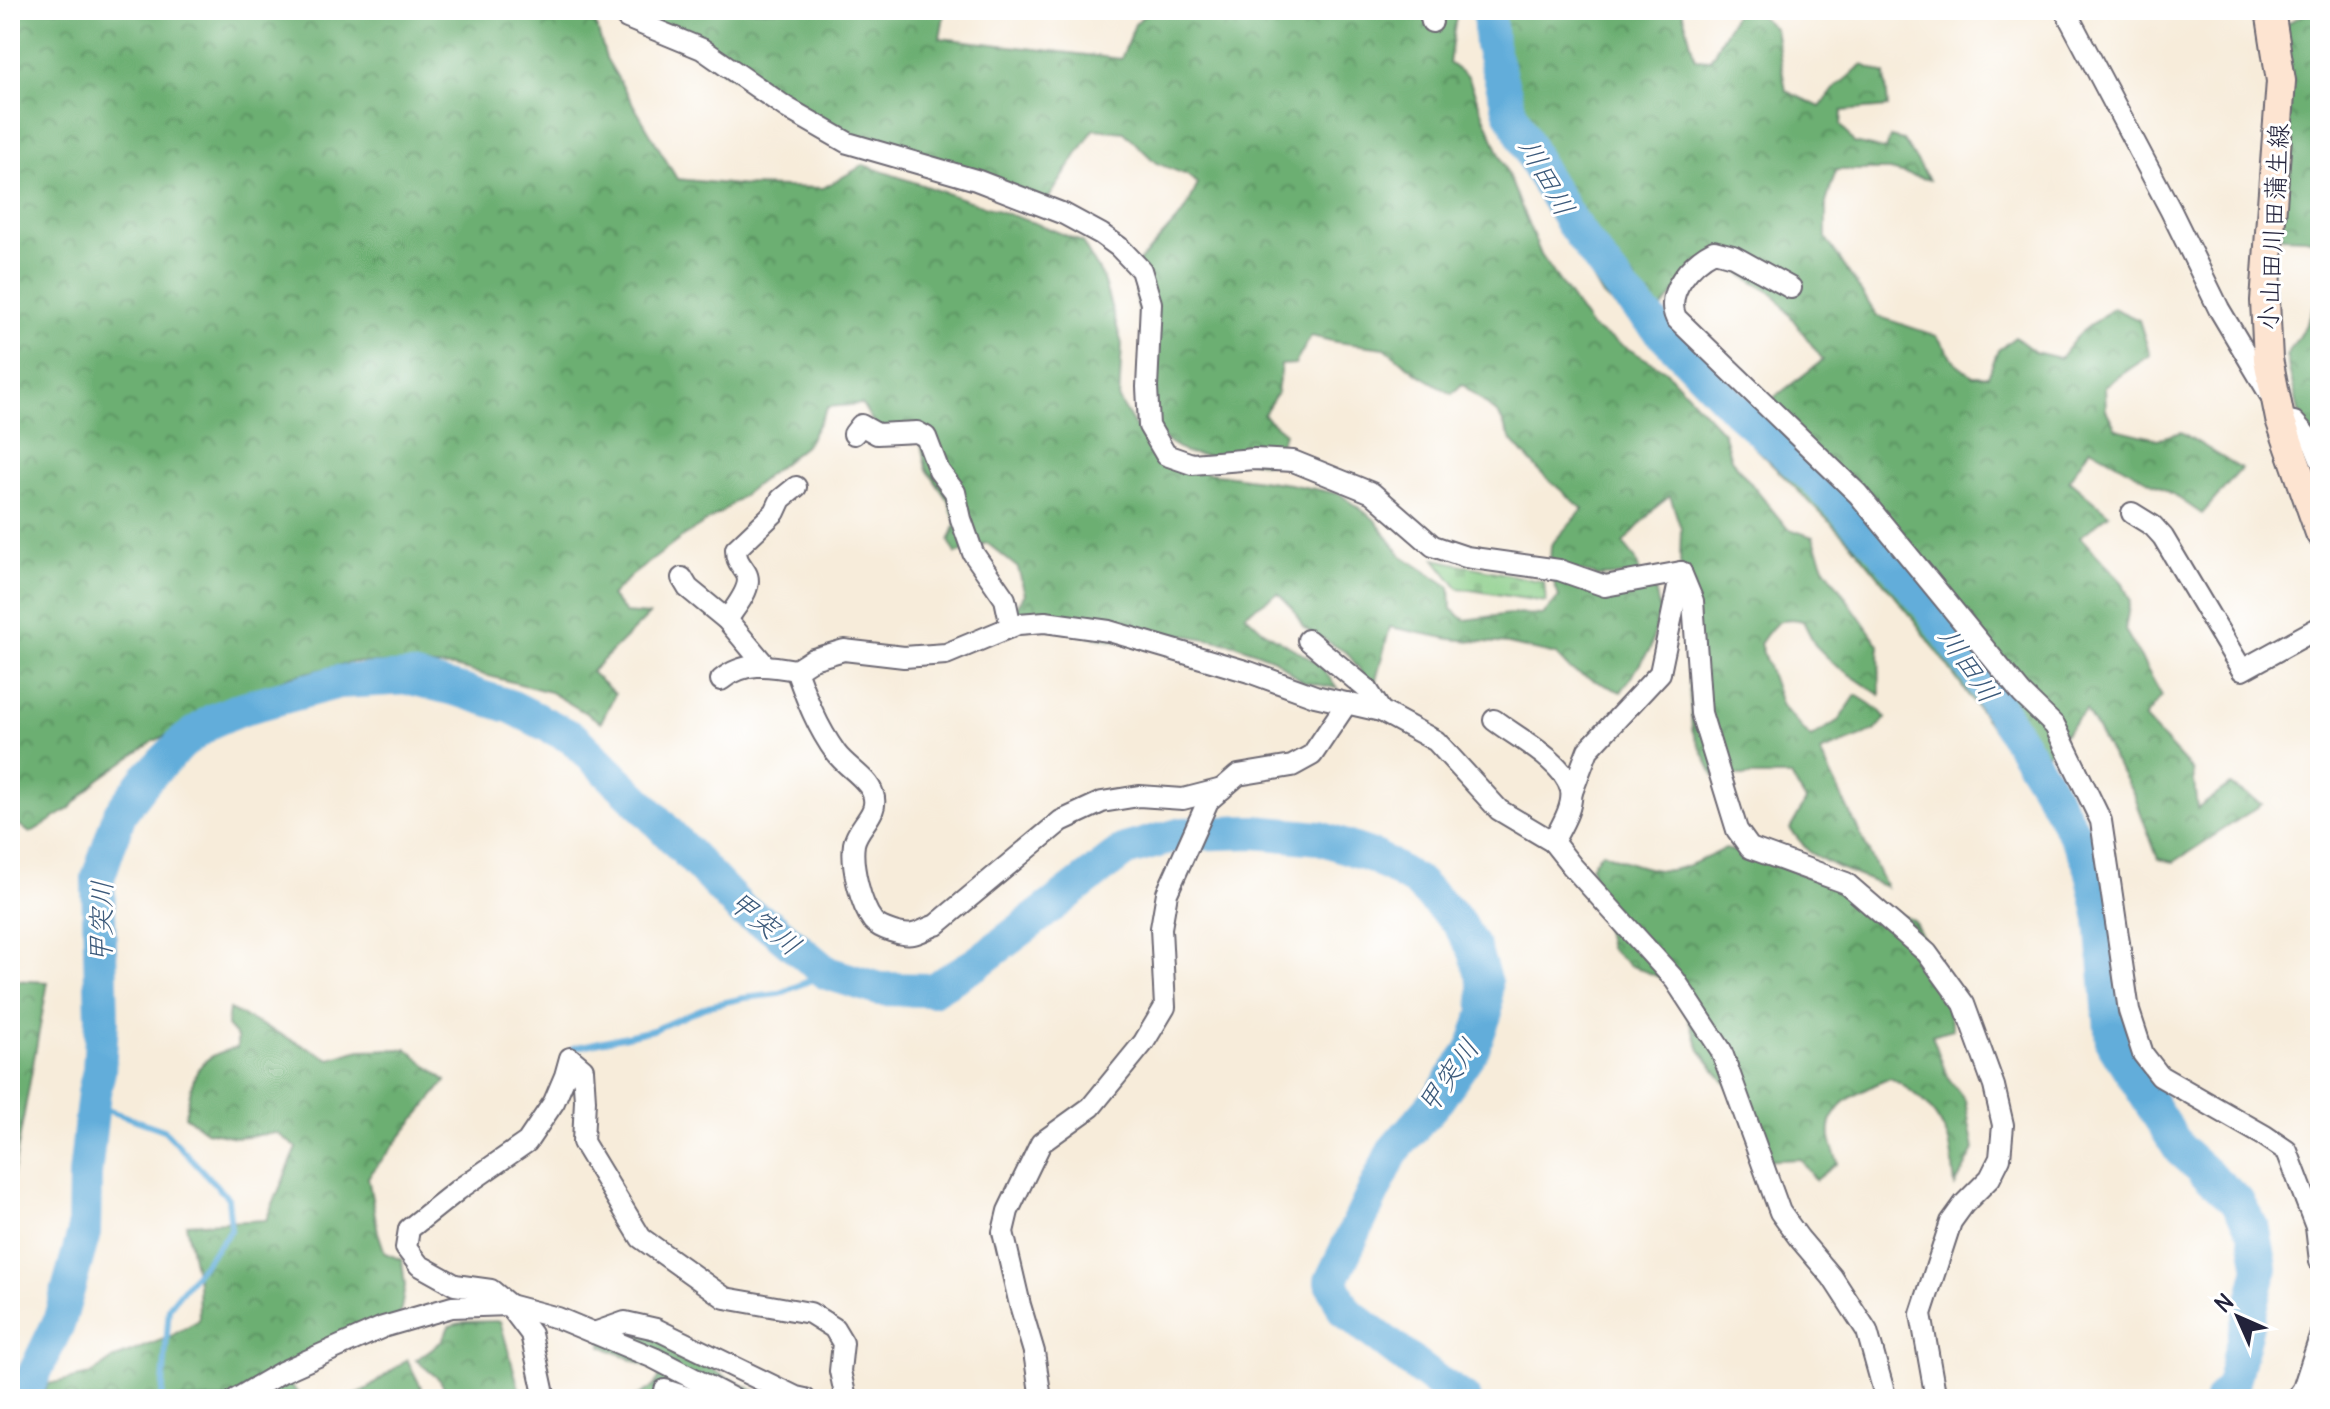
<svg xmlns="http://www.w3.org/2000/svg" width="2330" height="1409" viewBox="0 0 2330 1409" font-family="Delius,'Klee One',sans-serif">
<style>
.forest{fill:url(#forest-crowns);stroke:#476856;stroke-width:2}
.cemetery{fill:url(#cemetery-stones);stroke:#547660;stroke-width:2}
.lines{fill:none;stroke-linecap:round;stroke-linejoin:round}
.stream{stroke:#62adda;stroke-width:6}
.river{stroke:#62adda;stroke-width:34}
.street-casing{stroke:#6d6973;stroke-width:24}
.secondary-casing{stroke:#6d6973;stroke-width:32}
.street{stroke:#fff;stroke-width:20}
.secondary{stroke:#fde4d1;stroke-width:28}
.labels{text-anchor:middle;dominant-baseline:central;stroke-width:6;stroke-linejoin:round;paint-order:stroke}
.street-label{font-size:26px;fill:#22223b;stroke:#fff}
.water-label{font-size:28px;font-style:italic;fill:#3c5a7b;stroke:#fff}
</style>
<defs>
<pattern id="forest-crowns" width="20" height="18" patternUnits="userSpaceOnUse" patternTransform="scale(2)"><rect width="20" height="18" fill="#6caf72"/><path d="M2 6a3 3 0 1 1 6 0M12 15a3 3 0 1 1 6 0" fill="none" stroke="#588e5f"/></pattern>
<pattern id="cemetery-stones" width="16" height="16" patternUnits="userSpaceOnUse" patternTransform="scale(2)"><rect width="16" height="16" fill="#86cb84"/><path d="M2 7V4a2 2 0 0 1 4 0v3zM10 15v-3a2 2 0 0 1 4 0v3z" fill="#73ae73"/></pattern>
</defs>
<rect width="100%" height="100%" fill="#fff"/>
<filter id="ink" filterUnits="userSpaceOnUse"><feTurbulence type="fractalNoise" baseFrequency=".0125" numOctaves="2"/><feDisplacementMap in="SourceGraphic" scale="16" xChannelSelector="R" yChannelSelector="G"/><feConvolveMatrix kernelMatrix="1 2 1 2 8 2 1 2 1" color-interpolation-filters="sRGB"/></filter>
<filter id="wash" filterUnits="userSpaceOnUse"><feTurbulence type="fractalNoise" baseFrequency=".006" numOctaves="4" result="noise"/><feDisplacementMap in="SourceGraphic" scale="32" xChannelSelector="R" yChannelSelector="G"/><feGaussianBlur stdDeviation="1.8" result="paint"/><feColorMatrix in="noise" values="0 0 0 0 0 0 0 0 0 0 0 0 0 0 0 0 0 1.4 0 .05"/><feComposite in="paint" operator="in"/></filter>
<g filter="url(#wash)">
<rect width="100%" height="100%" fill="#f7ecda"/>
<g class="forest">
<polygon points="10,10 587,10 595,21 606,58 677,179 748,186 823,188 864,165 1043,226 1082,242 1102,276 1122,344 1119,400 1143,439 1173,468 1290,484 1340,494 1374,519 1401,555 1450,587 1451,609 1465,620 1509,614 1543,615 1559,597 1551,573 1654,586 1660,611 1650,649 1621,692 1570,670 1556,655 1508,644 1450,639 1390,627 1374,688 1347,653 1303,627 1293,608 1278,593 1245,614 1262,630 1319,664 1337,688 1303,682 1274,659 1235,644 1178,634 1118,641 1008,620 1025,594 1018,568 987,543 956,554 949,541 956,524 949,502 926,468 919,434 875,426 862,404 828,407 807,444 722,512 684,536 631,576 611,596 625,613 649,615 591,672 615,694 601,722 550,692 454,667 354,662 289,677 154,741 98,780 69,809 30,833 10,818"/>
<path d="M618,10H945L940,38L1121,59L1135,24L1149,10H1457L1449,63L1468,77L1541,255L1592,328L1665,370L1723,432L1731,459L1787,528L1813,537L1824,566L1879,645L1880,695L1834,664L1815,645L1803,621C1779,615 1773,625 1760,644L1782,706L1811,738L1839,720L1856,695L1878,709L1886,718L1875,731L1820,752L1886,887L1837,867L1810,853L1790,829L1806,801L1791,776H1714L1692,730L1680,559L1681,529L1670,496L1656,507L1623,543L1635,558L1641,575L1597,576L1550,563L1551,545L1583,509L1541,473L1512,441L1499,415L1462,384L1452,394L1415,372L1385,348L1336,342L1311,336L1295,364L1281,365L1277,393L1263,415L1285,433L1271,464L1186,453L1164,439L1153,419L1151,374L1136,296L1138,263L1185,211L1198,184L1187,175L1156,163L1124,132L1094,129L1043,207L844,142Z"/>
<polygon points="1478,10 1682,10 1695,59 1710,60 1737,10 1753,10 1775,29 1786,91 1820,107 1836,87 1863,65 1885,74 1888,107 1842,111 1841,125 1854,143 1886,150 1890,137 1903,140 1929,180 1890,170 1836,170 1826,203 1826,238 1877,316 1937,336 1956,363 1973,376 1988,376 1998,350 2015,337 2035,352 2060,358 2080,333 2113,308 2139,320 2150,355 2105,386 2106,410 2116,429 2157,439 2181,432 2241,469 2202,514 2174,495 2090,448 2069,480 2109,514 2080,537 2123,583 2130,600 2125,630 2162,696 2144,718 2193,771 2197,809 2230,785 2262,804 2174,862 2158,859 2134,795 2086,710 2027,776 1908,612 1851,543 1752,445 1758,410 1823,360 1774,294 1726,266 1700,261 1643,332 1603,296 1580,256 1541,146 1485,67 1477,45"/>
<polygon points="2313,10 2320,10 2320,242 2306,238 2281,237 2283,25"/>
<polygon points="2320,292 2320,444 2299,412 2286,356 2307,323"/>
<path d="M1725,849L1755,856L1883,906L1914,921L1935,961L1953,1029L1932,1035L1947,1076L1965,1100L1974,1150L1955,1186C1953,1172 1953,1155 1949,1142C1939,1113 1917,1092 1890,1078C1864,1090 1826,1102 1830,1138C1831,1146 1836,1155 1838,1163L1816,1180L1800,1159L1759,1161L1736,1098L1700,1050L1676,984L1629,965L1609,948L1591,866L1602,852C1618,859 1654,873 1670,870C1689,867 1708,857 1725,849Z"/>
<polygon points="10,980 48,982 10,1191"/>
<path d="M229,1009L330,1059L360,1050L407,1049L446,1081L368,1177L378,1232L385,1253L402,1260L405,1286L400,1315L287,1379L302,1399H41L48,1384L90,1375L113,1359L169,1337L199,1320L198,1283L186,1224L266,1220L297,1148L277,1133L236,1137L206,1131L185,1116C194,1078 192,1056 237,1048V1037L227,1026Z"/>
<polygon points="500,1321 522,1399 450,1399 440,1380 416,1360 442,1341 449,1326 464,1322"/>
<polygon points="599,1324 632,1328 679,1348 720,1374 771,1399 632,1399 654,1386 661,1373 602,1346"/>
<polygon points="407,1359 424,1393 417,1399 344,1399 366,1390"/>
</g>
<polygon class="cemetery" points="1435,559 1544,582 1546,602 1458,588"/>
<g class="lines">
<g class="stream">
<polyline points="573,1048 653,1030 708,1006 744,998 779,994 827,973"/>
<polyline points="93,1105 164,1130 228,1198 231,1230 169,1307 162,1399"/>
</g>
<g class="river">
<polyline points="1489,10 1491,45 1510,111 1539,169 1571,222 1623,292 1736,409 1817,481 1879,546 1927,604 1987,689 2045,782 2084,851 2091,868 2102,919 2112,1042 2180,1150 2237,1201 2254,1231 2261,1268 2232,1385 2221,1399"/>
<polyline points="22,1399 59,1322 84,1233 85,1175 94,1092 99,1071 102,1020 98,878 120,813 146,779 182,743 212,721 240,709 338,682 411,678 462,691 512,707 573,738 637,800 743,911 771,926 827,973 879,989 932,990 977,963 1125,850 1183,834 1255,832 1320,838 1375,857 1417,882 1457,921 1474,949 1485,983 1486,1012 1473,1048 1439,1098 1393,1151 1331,1281 1345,1311 1435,1380 1464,1399"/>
</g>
</g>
</g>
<g filter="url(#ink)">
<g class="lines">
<g class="street-casing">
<g id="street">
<polyline points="619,10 627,18 702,49 787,108 848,143 976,180 1064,214 1101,234 1119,247 1141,270 1151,303 1147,387 1149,426 1166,455 1192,464 1254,459 1293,461 1372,493 1433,546 1466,557 1559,570 1605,586 1681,572 1693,601 1701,713 1737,830 1750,848 1846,883 1927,953 1964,1004 1994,1086 2003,1125 2000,1158 1990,1178 1964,1204 1951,1222 1921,1314 1936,1399"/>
<polyline points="1429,10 1432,22"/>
<polyline points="2065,10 2171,211 2219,309 2269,393"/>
<path d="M1791,288L1733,256L1714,251C1692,262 1664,292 1676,318L1858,494L2022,694L2055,726L2101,821L2129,1011L2143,1054L2160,1076L2265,1136L2287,1151L2316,1227L2320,1261"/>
<polyline points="2280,419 2294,422 2314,444 2320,459"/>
<polyline points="854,434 861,425 877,434 917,432 926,437 939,471 955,492 961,519 973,553 1005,599 1011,627"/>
<polyline points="2132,513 2153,526 2163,537 2242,670 2320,627"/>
<polyline points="682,578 688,588 727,620 764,664"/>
<path d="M727,620C735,607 754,587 746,573C740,563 736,561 736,549L775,512L781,499L796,487"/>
<polyline points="1308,640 1367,689 1381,711"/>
<path d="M721,680C744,661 769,665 796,670"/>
<path d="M1494,720C1516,737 1565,762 1571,790C1574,807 1560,828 1553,842"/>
<path d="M1222,789L1183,799L1139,796L1102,802L1061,821L936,925C929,927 920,933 913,934C902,936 880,929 873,921C860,904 851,865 854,844C857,826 880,814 873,794C868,778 846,767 836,753C817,727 807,700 796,670L813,659L844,650L904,657L946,654L1018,624L1045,622L1109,631L1249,672L1315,696L1381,711L1436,741L1499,810L1553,842L1572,866L1675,980L1721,1050L1780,1212L1799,1238L1832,1277L1867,1331L1886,1399"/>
<polyline points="1572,792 1588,750 1660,673 1681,572"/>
<polyline points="594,1333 625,1322 656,1329 796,1397 805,1399"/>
<polyline points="665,1390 692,1399"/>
<polyline points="236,1399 282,1372 383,1327 452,1307 509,1305 558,1318 654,1358 733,1399"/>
<polyline points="545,1399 531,1334 509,1305 491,1290 455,1285 419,1265 406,1248 409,1229 458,1190 527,1142 554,1102 565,1076 570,1058 583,1069 585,1100 583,1142 641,1238 725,1298 810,1313 834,1328 843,1343 840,1371 846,1399"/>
<polyline points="1041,1399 1034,1352 1020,1305 1003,1232 1008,1211 1041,1143 1091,1107 1144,1042 1165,1007 1161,928 1167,893 1208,801 1238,775 1292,766 1312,755 1347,703"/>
<polyline points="2296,1399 2303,1389 2320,1337"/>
</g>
</g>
<g class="secondary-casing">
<polyline id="secondary" points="2270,10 2281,81 2265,301 2268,359 2280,419 2320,533"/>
</g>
<use href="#street" class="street"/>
<use href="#secondary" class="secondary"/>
</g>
</g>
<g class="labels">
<g class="street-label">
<text transform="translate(2273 227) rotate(-87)">小山田川田蒲生線</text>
</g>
<g class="water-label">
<text transform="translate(1547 177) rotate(61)">川田川</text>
<text transform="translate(1969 665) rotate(56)">川田川</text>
<text transform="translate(101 922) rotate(-89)">甲突川</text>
<text transform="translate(765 923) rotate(39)">甲突川</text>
<text transform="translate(1448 1076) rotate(-55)">甲突川</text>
</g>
</g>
<rect width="2330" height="1409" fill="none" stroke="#fff" stroke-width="40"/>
<g transform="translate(2238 1317) rotate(315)" stroke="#ffffff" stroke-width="6" paint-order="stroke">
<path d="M0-6L14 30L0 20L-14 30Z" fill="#22223b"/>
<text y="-12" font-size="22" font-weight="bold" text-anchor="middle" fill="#22223b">N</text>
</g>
</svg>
